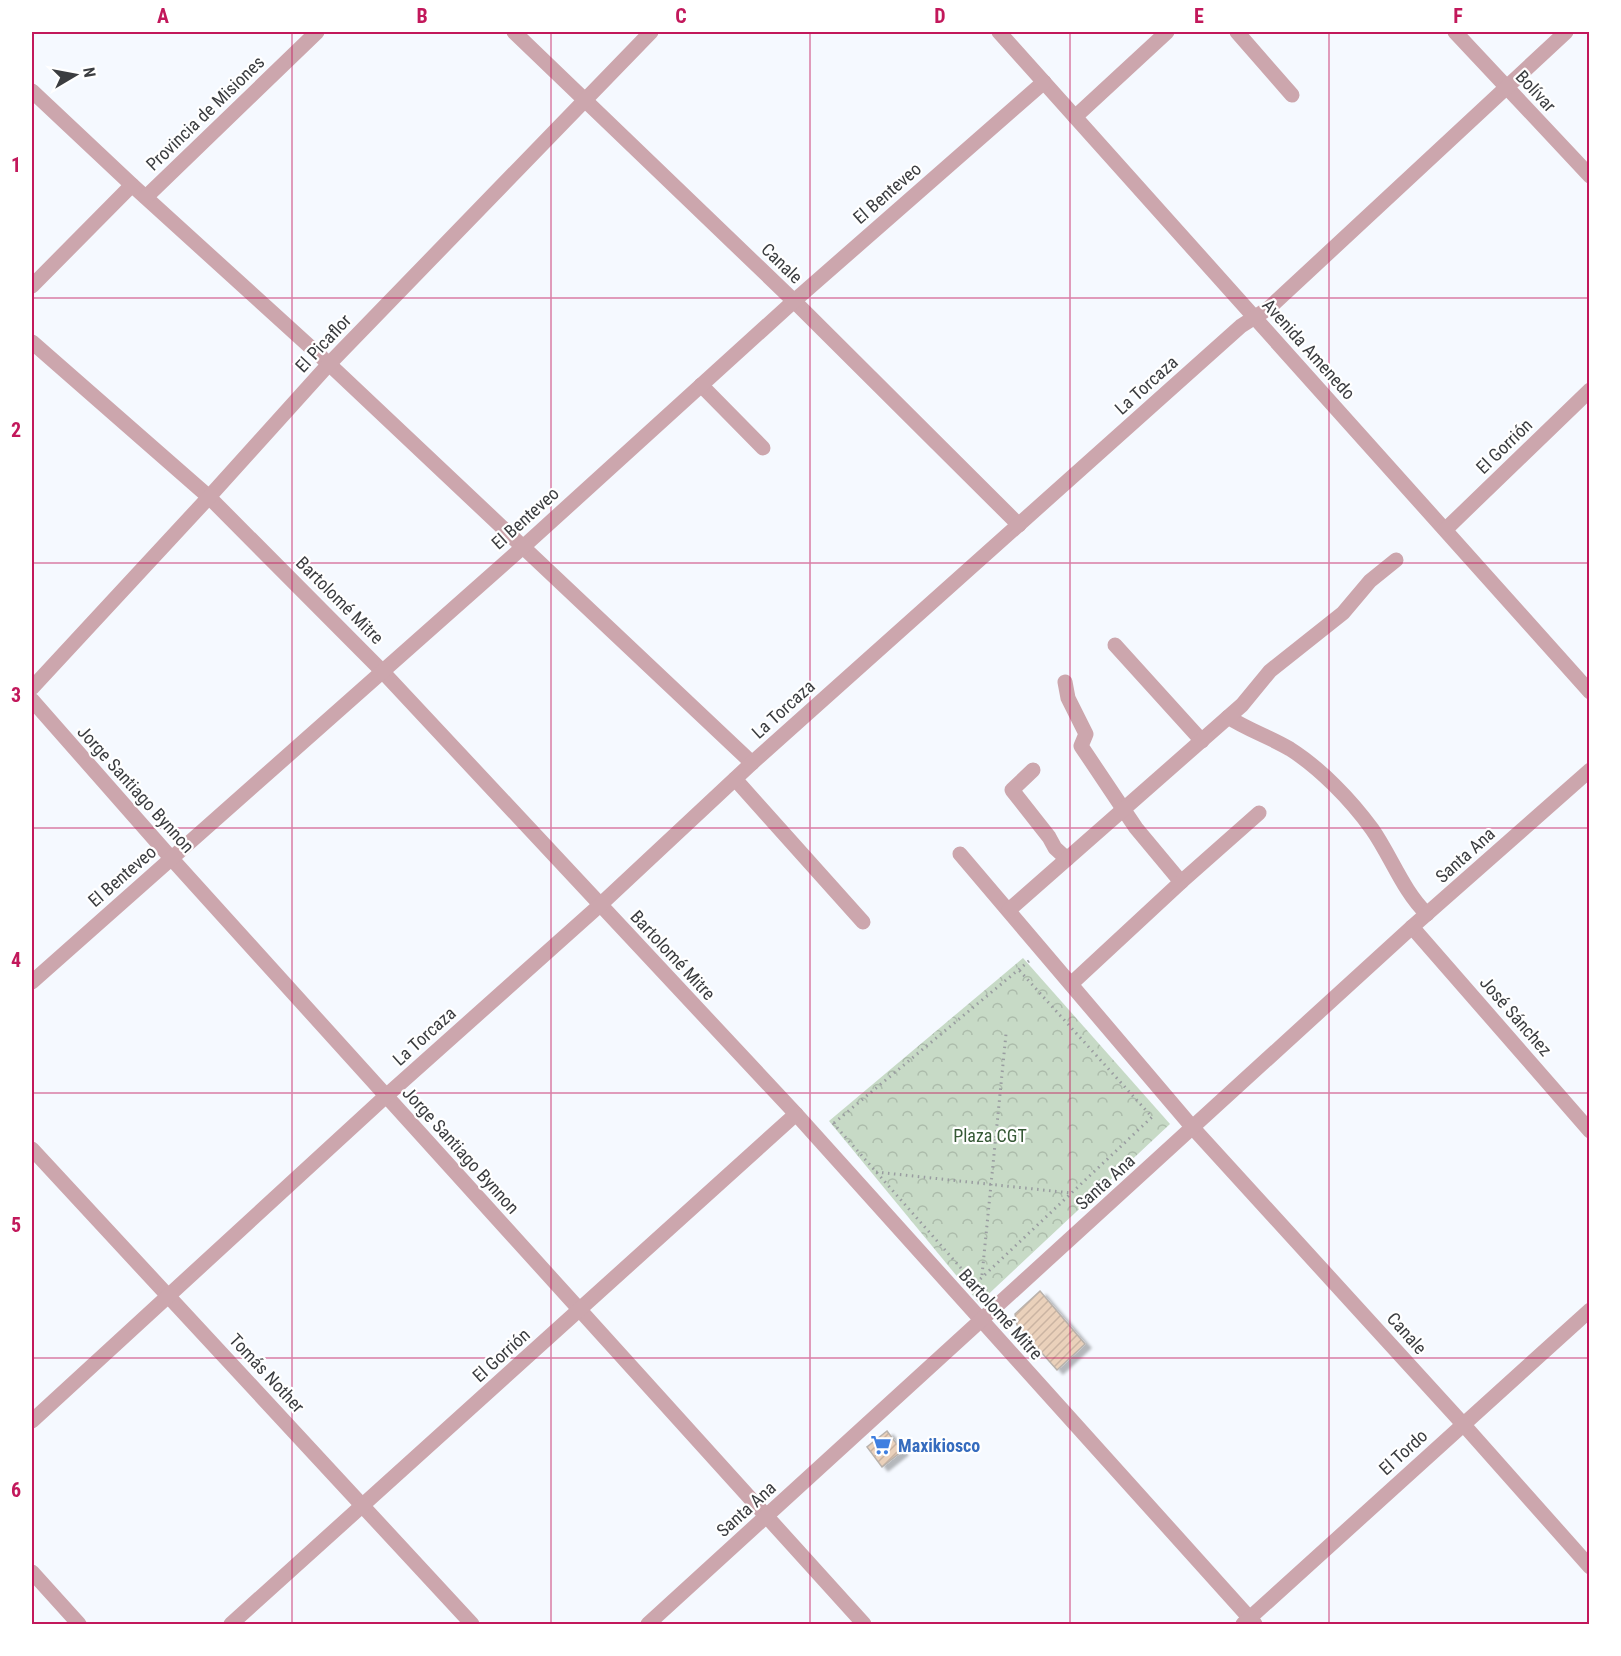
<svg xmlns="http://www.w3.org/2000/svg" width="1621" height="1656" viewBox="0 0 1621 1656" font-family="'Roboto Condensed',sans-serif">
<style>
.park{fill:url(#park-crowns)}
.building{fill:url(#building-hatch);stroke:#b9b2ac;stroke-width:1.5;filter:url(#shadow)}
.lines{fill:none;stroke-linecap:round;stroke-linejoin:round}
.path{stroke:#999ca0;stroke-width:3;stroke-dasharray:1.5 4.5;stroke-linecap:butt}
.minor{stroke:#cca6ad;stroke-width:15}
.grid{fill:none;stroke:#c2185b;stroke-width:1.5;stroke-opacity:0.55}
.labels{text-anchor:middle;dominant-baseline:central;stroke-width:4.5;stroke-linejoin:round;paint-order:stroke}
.street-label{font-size:18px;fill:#3b3d40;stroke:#fff}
.park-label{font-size:18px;fill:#365935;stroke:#fff}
.shop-label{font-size:18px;font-weight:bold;fill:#366cbe;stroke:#fff;text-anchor:start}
.neatline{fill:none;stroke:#c2185b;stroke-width:2}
.grid-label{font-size:20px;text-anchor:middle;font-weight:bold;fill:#c2185b}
</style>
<defs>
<pattern id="park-crowns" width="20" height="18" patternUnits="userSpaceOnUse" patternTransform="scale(1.5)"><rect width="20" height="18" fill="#c7dac6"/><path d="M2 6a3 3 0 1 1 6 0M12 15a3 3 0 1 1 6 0" fill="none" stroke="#acbcab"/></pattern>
<pattern id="building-hatch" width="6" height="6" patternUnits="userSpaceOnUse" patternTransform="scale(1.5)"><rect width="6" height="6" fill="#ead1bb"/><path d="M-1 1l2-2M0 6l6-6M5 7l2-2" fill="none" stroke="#cab4a2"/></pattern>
<filter id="shadow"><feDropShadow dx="6" dy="4" stdDeviation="1.5" flood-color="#0004"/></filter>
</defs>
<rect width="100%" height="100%" fill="#f5f9ff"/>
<polygon class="park" points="1023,958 1170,1124 979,1303 829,1121"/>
<g class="building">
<polygon points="1040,1291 1085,1344 1057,1370 1017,1325 1015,1314"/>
<polygon points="887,1431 902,1451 882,1467 867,1447"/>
</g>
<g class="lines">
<g class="path">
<polyline points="833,1123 975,1284 1152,1117 1019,970"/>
<polyline points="834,1123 1029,961"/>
<polyline points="876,1172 1071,1193"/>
<polyline points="982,1275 1006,1034"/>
</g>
<g class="minor">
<polyline points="514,32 794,301 1019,525"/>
<polyline points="999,32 1590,692"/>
<polyline points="1237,32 1292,95"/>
<polyline points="1455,32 1590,176"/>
<polyline points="32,91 132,185 329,364 752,763"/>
<polyline points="1075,117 1167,32"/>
<polyline points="146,197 317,32"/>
<polyline points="32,286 132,185"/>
<polyline points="32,342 209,497 382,671 796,1114 1255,1624"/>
<polyline points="701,385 763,448"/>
<polyline points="1446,529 1590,390"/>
<polyline points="1115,645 1202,741"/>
<polyline points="1065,682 1068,698 1086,734 1081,746 1136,828 1181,882"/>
<polyline points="32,688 209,497 329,364 651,32"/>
<polyline points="32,700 171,858 864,1624"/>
<path d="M1228,717C1248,730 1270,737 1290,749C1320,768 1351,800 1372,829C1391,856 1403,891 1427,914"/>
<polyline points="1033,770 1012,790 1049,837 1055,848 1067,859"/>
<polyline points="735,779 863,922"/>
<polyline points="960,854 1193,1128 1463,1424 1590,1567"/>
<polyline points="1009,910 1242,705 1270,671 1343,613 1370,581 1396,560"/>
<polyline points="1412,927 1590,1131"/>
<polyline points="32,982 523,547 794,301 1044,82"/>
<polyline points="1071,984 1181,882 1259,813"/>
<polyline points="32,1149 472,1624"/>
<polyline points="32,1421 386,1096 600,905 752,763 1241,326 1269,308 1566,32"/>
<polyline points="32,1572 79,1624"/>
<polyline points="231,1624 796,1114"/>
<polyline points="648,1624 1412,927 1590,770"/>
<polyline points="1243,1624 1590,1310"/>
</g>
</g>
<path class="grid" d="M292,32V1624M551,32V1624M810,32V1624M1070,32V1624M1329,32V1624M32,298H1590M32,563H1590M32,828H1590M32,1093H1590M32,1358H1590"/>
<defs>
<g id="supermarket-bare" transform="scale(1.62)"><path d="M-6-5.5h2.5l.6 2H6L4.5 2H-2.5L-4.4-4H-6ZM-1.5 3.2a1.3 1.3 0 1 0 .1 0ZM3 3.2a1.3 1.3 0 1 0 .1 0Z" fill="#3f7fe0" stroke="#fff" stroke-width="2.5" paint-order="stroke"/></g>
</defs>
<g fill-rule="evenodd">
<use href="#supermarket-bare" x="881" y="1445"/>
</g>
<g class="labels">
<g class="street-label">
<text transform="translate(1536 91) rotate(47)">Bolívar</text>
<text transform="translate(205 113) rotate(-44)">Provincia de Misiones</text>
<text transform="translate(887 193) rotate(-41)">El Benteveo</text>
<text transform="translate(782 263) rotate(44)">Canale</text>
<text transform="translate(323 343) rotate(-47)">El Picaflor</text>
<text transform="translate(1309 349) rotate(48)">Avenida Amenedo</text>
<text transform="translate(1146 385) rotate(-42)">La Torcaza</text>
<text transform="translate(1504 446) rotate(-44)">El Gorrión</text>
<text transform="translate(525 518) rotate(-42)">El Benteveo</text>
<text transform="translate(340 600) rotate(45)">Bartolomé Mitre</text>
<text transform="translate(783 709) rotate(-42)">La Torcaza</text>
<text transform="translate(136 789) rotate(48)">Jorge Santiago Bynnon</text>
<text transform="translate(1465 855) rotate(-42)">Santa Ana</text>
<text transform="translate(122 876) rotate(-41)">El Benteveo</text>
<text transform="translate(673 955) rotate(47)">Bartolomé Mitre</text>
<text transform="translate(1516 1016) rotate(49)">José Sánchez</text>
<text transform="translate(424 1036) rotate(-42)">La Torcaza</text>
<text transform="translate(461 1150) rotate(48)">Jorge Santiago Bynnon</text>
<text transform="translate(1105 1182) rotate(-42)">Santa Ana</text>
<text transform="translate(1001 1314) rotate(48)">Bartolomé Mitre</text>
<text transform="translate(1407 1333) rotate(48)">Canale</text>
<text transform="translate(501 1355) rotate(-42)">El Gorrión</text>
<text transform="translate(267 1373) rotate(47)">Tomás Nother</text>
<text transform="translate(1403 1452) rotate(-42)">El Tordo</text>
<text transform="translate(746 1509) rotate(-42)">Santa Ana</text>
</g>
<g class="park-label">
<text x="990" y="1135">Plaza CGT</text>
</g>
<g class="shop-label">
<text x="898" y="1445">Maxikiosco</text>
</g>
</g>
<rect width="1621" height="1656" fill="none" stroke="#ffffff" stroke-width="66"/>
<g transform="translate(75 75) rotate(80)" stroke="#ffffff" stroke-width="4.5" paint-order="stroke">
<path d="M0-4.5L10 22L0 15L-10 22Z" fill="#3b3d40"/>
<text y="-9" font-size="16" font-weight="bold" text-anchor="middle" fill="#3b3d40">N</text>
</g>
<rect x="33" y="33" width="1555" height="1590" class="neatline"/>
<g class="grid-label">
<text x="163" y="23">A</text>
<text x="422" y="23">B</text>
<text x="681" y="23">C</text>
<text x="940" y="23">D</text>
<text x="1199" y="23">E</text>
<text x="1458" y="23">F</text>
<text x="16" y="172">1</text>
<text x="16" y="437">2</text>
<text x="16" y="702">3</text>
<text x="16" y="967">4</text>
<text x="16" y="1232">5</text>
<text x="16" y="1497">6</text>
</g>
</svg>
